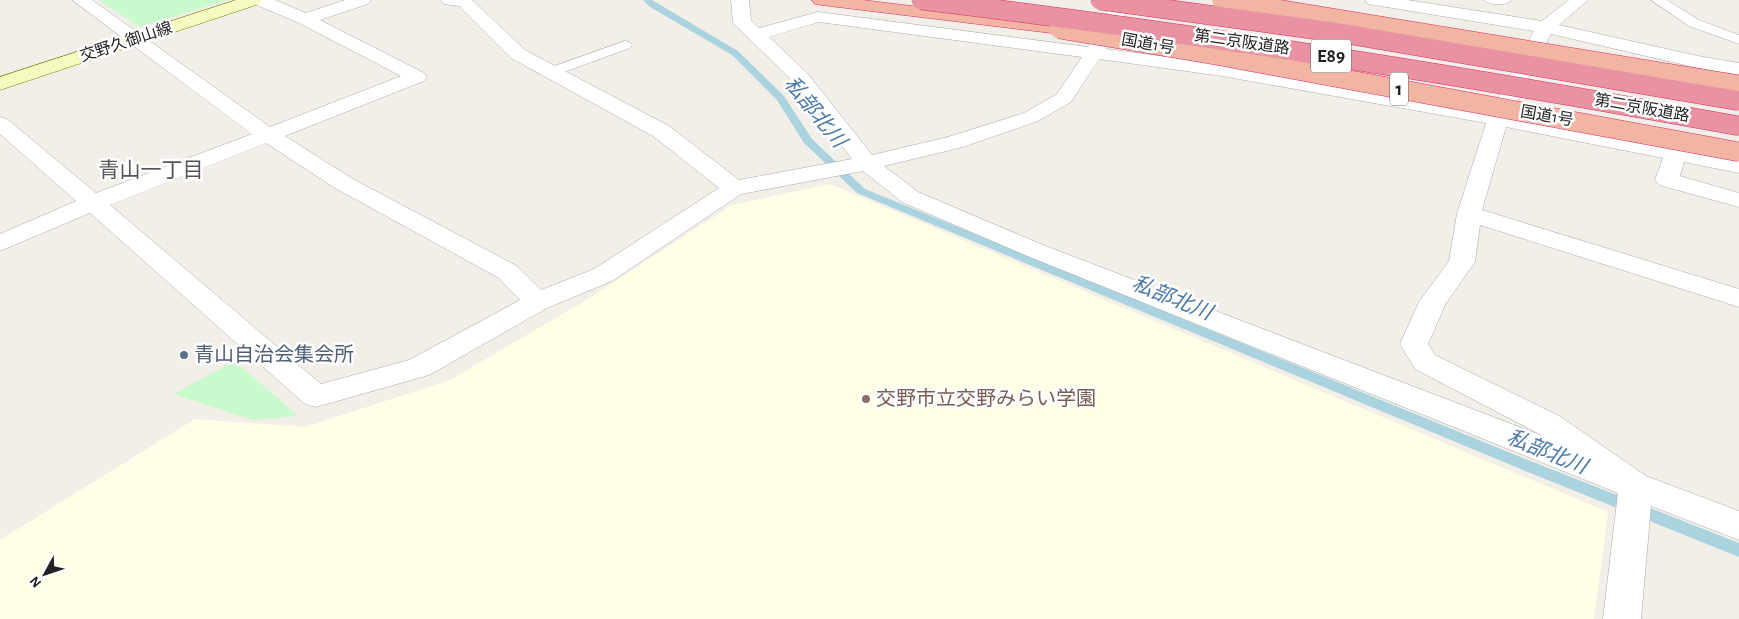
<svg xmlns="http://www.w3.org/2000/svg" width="1739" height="619" viewBox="0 0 1739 619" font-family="'Alegreya Sans','Noto Sans JP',sans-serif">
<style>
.education{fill:#ffffe5}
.park{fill:#c8facc}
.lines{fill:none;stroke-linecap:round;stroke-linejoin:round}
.stream{fill:#aad3df;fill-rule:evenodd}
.service-casing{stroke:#a9a9a9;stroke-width:1}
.minor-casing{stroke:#a9a9a9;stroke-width:1}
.secondary-casing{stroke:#707d05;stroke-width:1}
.trunk-casing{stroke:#dc2a67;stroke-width:1}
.service{fill:#fff;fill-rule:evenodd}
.minor{fill:#fff;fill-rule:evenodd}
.secondary{fill:#f7fabf;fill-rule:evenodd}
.trunk{fill:#f2b4a3;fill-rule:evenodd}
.trunk-bridge-casing{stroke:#dc2a67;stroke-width:20;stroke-linecap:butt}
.motorway-bridge-casing{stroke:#dc2a67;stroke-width:20;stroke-linecap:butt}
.trunk-bridge{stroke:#f2b4a3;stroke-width:19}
.motorway-bridge{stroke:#e892a2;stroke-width:19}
.service-dot{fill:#5c6f8a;stroke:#fff;stroke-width:2}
.education-dot{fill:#8d6e63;stroke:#fff;stroke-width:2}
.labels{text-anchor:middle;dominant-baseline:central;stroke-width:5;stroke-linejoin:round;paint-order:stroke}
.far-street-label{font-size:16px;fill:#222;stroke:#fff}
.shield{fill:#fff;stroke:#646464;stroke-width:1}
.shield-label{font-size:19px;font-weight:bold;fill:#222}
.service-label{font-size:20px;fill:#4e5e75;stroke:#fff;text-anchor:start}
.education-label{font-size:20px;fill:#785e54;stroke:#fff;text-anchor:start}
.water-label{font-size:21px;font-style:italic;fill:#4a7aab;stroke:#fff}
.neighbourhood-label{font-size:21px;fill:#555;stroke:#fff}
</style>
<rect width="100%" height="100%" fill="#f2efe9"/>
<polygon class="education" points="830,184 1608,512 1594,619 0,619 0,540 195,419 305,427 450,380 588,299 732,205"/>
<g class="park">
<polygon points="99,0 228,0 140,27"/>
<polygon points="235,361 298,416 253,420 173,394"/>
</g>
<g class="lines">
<polygon class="stream" points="643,0 652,0 738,51 784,96 812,139 865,189 1533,462 1739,543 1739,557 1523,470 857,193 804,143 777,100 732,55 650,7"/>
<g class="service-casing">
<g id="service">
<path d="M1484,0H1512C1506,6 1490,6 1484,0Z"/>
<polygon points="1651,0 1667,0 1699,20 1739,35 1739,44 1689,26"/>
<polygon points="625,41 630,42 632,45 630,48 556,75 546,75 543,72 546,69"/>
</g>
</g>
<g class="minor-casing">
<path id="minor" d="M72,0H92L270,127L401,76L299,23L254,4L251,0H275L306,13L345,0H371L368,4L320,20L424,73L427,77L424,81L285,136L351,178L517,266L541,290L594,269L719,188L653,136L511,58L459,6L444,4L441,0H472L525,50L669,126L739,180L852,159L794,82L736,26L733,22L731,0H749L751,20L759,28L818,12L1088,47L1114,0H1132L1106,49L1222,64L1491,112L1534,31L1374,5L1368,4L1365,0H1407L1542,21L1569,0H1588L1559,25L1698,56L1739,63V75L1698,68L1551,34L1510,115L1739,159V173L1684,162L1680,176L1739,193V207L1659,185L1655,180L1663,158L1506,127L1482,210L1739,289V307L1480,225L1475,262L1446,303L1428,344L1435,355L1561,417L1646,476L1739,511V540L1651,506L1641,619H1603L1618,493L1025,255L902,202L863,171L741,194L612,281L547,308L429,375L316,407L305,404L90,213L0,251V234L76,201L0,134V117L7,119L96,193L252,134ZM819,22L1082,57L1057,94L1024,113L948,137L872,155L808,74L769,37ZM1099,59L1222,76L1486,123L1457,214L1449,261L1419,302L1400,344L1415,369L1543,436L1043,245L918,192L884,166L963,147L1038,121L1071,102ZM266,143L335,188L499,278L520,300L409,360L321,384L110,205Z"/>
</g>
<g class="secondary-casing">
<polygon id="secondary" points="236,0 262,0 259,4 0,90 0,77"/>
</g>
<g class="trunk-casing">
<polygon id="trunk" points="812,0 863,0 1059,24 1065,25 1068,29 1065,33 1059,34 821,5 815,4"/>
</g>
<use href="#service" class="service"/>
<use href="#minor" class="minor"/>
<use href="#secondary" class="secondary"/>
<use href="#trunk" class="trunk"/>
<g class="trunk-bridge-casing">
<g id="trunk-bridge">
<polyline points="1222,0 1739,85"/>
<polyline points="1059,29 1215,55 1739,152"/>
</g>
</g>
<g class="motorway-bridge-casing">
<g id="motorway-bridge">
<path d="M921,0C1195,33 1467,76 1739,126"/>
<polyline points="1100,0 1340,33 1739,101"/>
</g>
</g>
<use href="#trunk-bridge" class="trunk-bridge"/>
<use href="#motorway-bridge" class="motorway-bridge"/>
</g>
<circle class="service-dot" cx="184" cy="355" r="5"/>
<circle class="education-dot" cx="866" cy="399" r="5"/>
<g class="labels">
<g class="far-street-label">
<text transform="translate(126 42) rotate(-18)">交野久御山線</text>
<text transform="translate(1242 42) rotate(8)">第二京阪道路</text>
<text transform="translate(1148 44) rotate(10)">国道1号</text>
<text transform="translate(1642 108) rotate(10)">第二京阪道路</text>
<text transform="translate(1547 116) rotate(10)">国道1号</text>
</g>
<g class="shield">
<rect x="1311" y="39.5" width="40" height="33" rx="4"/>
<rect x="1390" y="72.5" width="18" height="33" rx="4"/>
</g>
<g class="shield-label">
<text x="1331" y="56">E89</text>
<text x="1399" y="89">1</text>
</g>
<g class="service-label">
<text x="194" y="355">青山自治会集会所</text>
</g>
<g class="education-label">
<text x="876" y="399">交野市立交野みらい学園</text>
</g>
<g class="water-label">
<text transform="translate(815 112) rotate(51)">私部北川</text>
<text transform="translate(1172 298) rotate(22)">私部北川</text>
<text transform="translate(1547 452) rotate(22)">私部北川</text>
</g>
<g class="neighbourhood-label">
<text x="151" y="170">青山一丁目</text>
</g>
</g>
<g transform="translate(45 574) rotate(230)" stroke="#ffffff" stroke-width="4" paint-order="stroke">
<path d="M0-4L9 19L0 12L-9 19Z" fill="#222222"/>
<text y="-8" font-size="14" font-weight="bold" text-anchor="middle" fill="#222222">N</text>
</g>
</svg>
